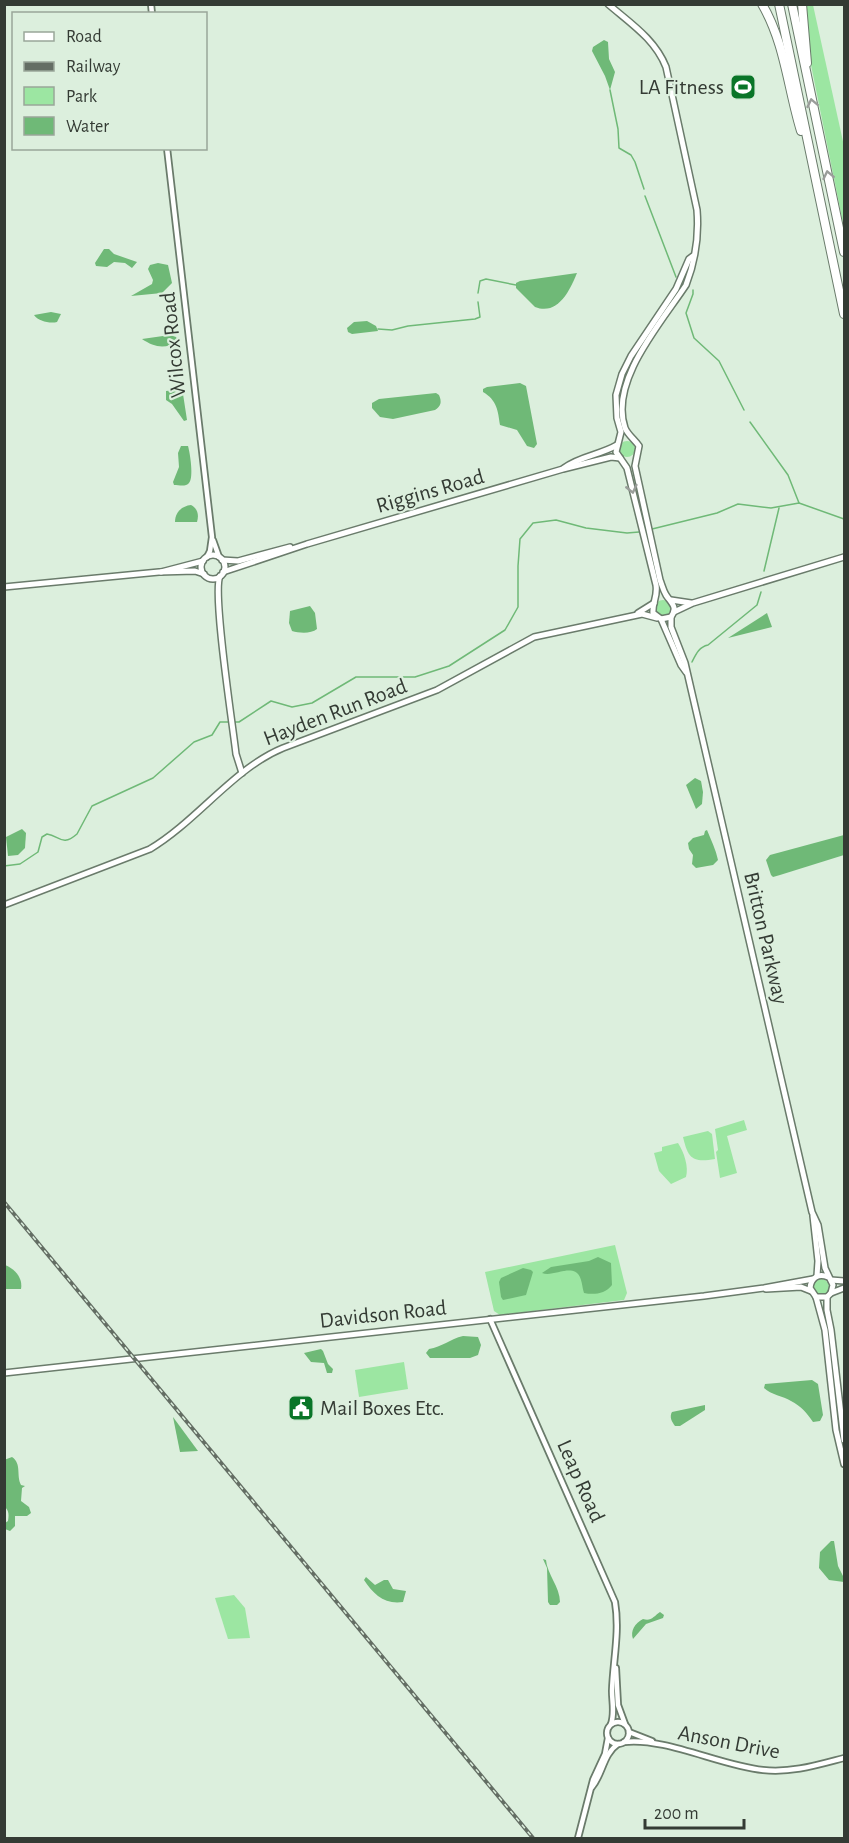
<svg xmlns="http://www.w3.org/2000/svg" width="849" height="1843" viewBox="0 0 849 1843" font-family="'Alegreya Sans',sans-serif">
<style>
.green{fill:#9ce6a2}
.water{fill:#6fb977}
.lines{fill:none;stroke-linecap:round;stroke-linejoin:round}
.stream{stroke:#6fb977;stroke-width:1.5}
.tertiary-casing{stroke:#6a7b6b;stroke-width:8}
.secondary-casing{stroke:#6a7b6b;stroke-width:8}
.motorway-casing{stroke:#6a7b6b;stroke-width:10}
.tertiary{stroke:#fff;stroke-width:4.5}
.secondary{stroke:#fff;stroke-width:5}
.motorway{stroke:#fff;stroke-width:8}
.rail-casing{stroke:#646e64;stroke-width:4}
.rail{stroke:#dcefdd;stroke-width:1.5;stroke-dasharray:4.5;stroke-linecap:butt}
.oneway{stroke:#9a9d9a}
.labels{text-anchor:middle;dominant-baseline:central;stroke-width:4.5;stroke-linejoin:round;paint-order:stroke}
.poi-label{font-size:22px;fill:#343b34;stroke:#dcefdd;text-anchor:end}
.street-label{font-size:22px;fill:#343b34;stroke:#dcefdd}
</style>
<rect width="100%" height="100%" fill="#dcefdd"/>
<g class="green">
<polygon points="804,5 813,5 844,146 844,228 810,60"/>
<circle cx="627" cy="449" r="8"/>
<circle cx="663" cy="608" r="8"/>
<polygon points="744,1120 747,1130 727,1136 737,1173 720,1178 716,1152 718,1150 715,1129"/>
<path d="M708,1131L712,1134L715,1159C692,1163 688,1158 683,1137Z"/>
<path d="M678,1143C684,1152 689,1167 686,1177L671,1184L659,1171L654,1153L662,1151V1147Z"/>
<polygon points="615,1245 627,1293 624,1300 500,1315 494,1311 485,1272"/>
<circle cx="821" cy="1287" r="8"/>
<polygon points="404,1362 408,1389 359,1397 355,1370"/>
<polygon points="234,1595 245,1608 250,1638 228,1639 215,1598"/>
</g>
<g class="water">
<polygon points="604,40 608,42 609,59 615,72 610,90 605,76 592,51 593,47"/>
<polygon points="104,249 109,249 114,254 137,262 132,268 125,263 114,262 107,267 96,266 95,263"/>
<polygon points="158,263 168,265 172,283 162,293 131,296 152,284 153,280 148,269 150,265"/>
<path d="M577,273C570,290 558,316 535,307L516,288V283L520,281Z"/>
<path d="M51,312L61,314L57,322C50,324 38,321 34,315Z"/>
<polygon points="367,321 376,326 378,331 352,334 348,332 347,328 354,322"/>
<path d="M170,335L176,337L178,341C165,350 154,347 142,339Z"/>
<path d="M520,383L526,386L537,444L534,448L527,446L517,430L500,425C498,411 497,400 483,392V389L487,387Z"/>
<polygon points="175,390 181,391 183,394 187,420 184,421 172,404 166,400 166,391"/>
<path d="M436,393L439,395C442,402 441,406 435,410L393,419L380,417L372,408V403L379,399Z"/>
<path d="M181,446H188C190,453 194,478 189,483C186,487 179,485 174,485L173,482L179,467L178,453Z"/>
<path d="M191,505C198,509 199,515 197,522H175C175,512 182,506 191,505Z"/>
<path d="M310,606L315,613L317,629C311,634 299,633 292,631L289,623L290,611Z"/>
<polygon points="767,613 772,627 728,638"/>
<polygon points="695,778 701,781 703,792 702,804 696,809 686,785"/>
<polygon points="22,829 26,833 25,848 18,855 8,856 6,837"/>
<path d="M707,830C711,840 716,850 718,860L713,865L696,868L692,864L693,855L689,849L688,843L693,838L704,835L705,831Z"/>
<polygon points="844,835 844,855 780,875 773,877 771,875 766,860 770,855"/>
<path d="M598,1257L611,1263L612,1285C605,1294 594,1295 584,1293C582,1287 582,1277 577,1273C568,1266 552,1277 542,1273L551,1267L589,1261Z"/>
<path d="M5,1265C15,1269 23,1278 21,1289H5Z"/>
<polygon points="523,1268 531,1270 533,1272 526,1295 503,1300 501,1297 499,1282 501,1278"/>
<path d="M463,1336L478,1337L481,1345L478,1355L470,1358H430L426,1353L429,1349C442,1347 450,1339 463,1336Z"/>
<polygon points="321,1349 323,1351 328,1364 333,1369 332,1373 327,1373 324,1363 311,1362 304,1353"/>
<path d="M812,1380L818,1384L823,1415L820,1421L813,1422C807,1413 801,1406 791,1401C783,1396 771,1395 764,1388L765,1384Z"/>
<path d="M705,1405V1410L680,1426H675C672,1422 669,1417 672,1412Z"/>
<polygon points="173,1417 198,1451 180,1452"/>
<path d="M12,1457C22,1464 16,1475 21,1485L25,1486L22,1488L21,1501L29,1507L31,1513L27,1516H15V1526L10,1531L5,1529V1523L8,1521C9,1515 9,1511 5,1507L4,1460Z"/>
<polygon points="831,1541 834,1541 838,1566 844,1578 844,1582 829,1580 819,1568 820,1552"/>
<path d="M543,1559L546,1560C547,1574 560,1587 560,1602L557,1605H550L548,1602L547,1568Z"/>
<path d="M366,1577L375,1585L384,1580H388L393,1589L406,1591L403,1602C385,1605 373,1594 364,1580Z"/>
<path d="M660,1612L664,1615L663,1618L646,1624L633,1639C630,1631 635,1623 643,1619C651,1622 654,1616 660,1612Z"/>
</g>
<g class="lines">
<g class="stream">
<polyline points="610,90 618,129 619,148 631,155 635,162 644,189"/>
<polyline points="645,196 676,277"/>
<polyline points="693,290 693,294 686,313 694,338 719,361 744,410"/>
<polyline points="478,293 480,281 486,279 516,285"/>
<polyline points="378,329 392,330 408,326 475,319 480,317 478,302"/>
<polyline points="750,422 788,475 799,503"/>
<polyline points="644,531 717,513 738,504 771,508 799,503 844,519"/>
<polyline points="764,571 779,508"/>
<path d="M692,662C696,654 699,647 708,645L757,605L761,592"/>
<polyline points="235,722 239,722 271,701 292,707 312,703 356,677 415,677 449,666 505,630 518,607 518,566 520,539 533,523 556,520 586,528 627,533 639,532"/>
<path d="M4,866L20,864L38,852L42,837L47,834C60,836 62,847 77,834L92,806L153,778L194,742L212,735L220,722H230"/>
</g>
<g class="tertiary-casing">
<g id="tertiary">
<polyline points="151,4 152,14"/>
<polyline points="167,148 212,537 210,551 207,557"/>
<polyline points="213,540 219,557"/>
<path d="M490,1319L615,1602C620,1632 613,1661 612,1691C612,1702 615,1713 611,1724"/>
<polyline points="616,1668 618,1705 625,1724"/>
<circle cx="618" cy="1733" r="11"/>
<polyline points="629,1732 652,1741"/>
<path d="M624,1742C665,1737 721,1766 763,1770C792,1773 817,1765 844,1758"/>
<path d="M592,1787C603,1774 603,1754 618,1744"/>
<polyline points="578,1838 593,1780 605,1754 608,1738"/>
</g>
</g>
<g class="secondary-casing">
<g id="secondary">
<path d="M608,4C630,23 655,39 666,67L697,210C699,235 695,262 686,285C661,323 609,381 625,428C628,435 635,440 639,446L635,466L660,580C662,585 663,590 666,595C672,604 678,607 671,617L661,619"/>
<path d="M564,468C580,456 600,455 617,445"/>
<circle cx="213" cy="567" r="12"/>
<polyline points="222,560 238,561 290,547"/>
<polyline points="161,572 203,561"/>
<polyline points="223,572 307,544 563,469 611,457 620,458"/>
<path d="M220,576C212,592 233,727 236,754L242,773"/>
<polyline points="4,587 159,572 195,571 204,574"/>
<polyline points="671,600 691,603"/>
<polyline points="674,612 693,603 844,557"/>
<polyline points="638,613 654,603"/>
<polyline points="671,617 671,627 685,663 812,1212 818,1225 825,1268 833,1285 831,1293 827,1297 816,1297"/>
<path d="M686,672L681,665L661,619L653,613C652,603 658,596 656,585L627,468L616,452L621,432L617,418L616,395L622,374L631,356L676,289L689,259L693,256"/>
<path d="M4,905L150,849C197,821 234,768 283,748L437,690L534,637L642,614L657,618"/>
<polyline points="813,1216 818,1261 817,1276"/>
<path d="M828,1277C818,1273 811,1278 810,1288L816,1297L825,1330L836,1430L844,1464"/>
<polyline points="831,1280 844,1281"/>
<polyline points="766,1289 801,1287 811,1291"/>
<polyline points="831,1293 844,1288"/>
<polyline points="827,1297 827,1310 831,1330 844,1440"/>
<polyline points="4,1373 704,1296 764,1288 813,1279"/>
</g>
</g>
<g class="motorway-casing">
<g id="motorway">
<path d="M762,4C785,43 788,89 801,131"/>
<polyline points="779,4 844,314"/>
<polyline points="792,4 844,252"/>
<polyline points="802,4 807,63"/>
</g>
</g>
<use href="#tertiary" class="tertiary"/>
<use href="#secondary" class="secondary"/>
<use href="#motorway" class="motorway"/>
<g class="rail-casing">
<polyline id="rail" points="4,1202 533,1838"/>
</g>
<use href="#rail" class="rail"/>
</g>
<defs><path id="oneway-chevron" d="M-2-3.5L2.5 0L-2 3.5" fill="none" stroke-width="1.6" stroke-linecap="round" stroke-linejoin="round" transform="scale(1.5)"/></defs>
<g class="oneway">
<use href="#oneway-chevron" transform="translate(812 103) rotate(-102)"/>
<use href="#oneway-chevron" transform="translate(828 175) rotate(-102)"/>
<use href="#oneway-chevron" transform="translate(632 489) rotate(77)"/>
</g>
<defs>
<g id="stadium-square" transform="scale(1.35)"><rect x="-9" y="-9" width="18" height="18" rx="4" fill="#0a7528" stroke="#dcefdd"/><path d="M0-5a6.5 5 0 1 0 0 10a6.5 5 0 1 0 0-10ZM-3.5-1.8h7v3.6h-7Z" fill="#fff"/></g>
<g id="civic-square" transform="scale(1.35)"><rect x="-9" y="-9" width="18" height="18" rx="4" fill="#0a7528" stroke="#dcefdd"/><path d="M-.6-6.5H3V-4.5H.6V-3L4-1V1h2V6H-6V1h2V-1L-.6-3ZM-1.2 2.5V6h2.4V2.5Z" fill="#fff"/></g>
</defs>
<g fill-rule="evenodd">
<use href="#stadium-square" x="743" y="87"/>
<use href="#civic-square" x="301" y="1408"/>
</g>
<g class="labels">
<g class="poi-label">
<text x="724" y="87">LA Fitness</text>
<text x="320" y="1408" text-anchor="start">Mail Boxes Etc.</text>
</g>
<g class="street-label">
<text transform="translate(173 345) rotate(-96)">Wilcox Road</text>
<text transform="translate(430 491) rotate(-16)">Riggins Road</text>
<text transform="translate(335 712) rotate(-21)">Hayden Run Road</text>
<text transform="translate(766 938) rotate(77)">Britton Parkway</text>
<text transform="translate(383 1314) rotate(-6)">Davidson Road</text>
<text transform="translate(581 1481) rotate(66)">Leap Road</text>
<text transform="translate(729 1742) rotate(11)">Anson Drive</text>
</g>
</g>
<rect width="849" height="1843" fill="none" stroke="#343b34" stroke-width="12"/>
<rect x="12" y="12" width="195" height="138" fill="#dcefdd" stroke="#99a799" stroke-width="1.5"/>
<rect x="24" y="32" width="30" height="9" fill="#ffffff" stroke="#99a799" stroke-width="1.5"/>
<text x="66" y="42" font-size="18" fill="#343b34">Road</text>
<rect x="24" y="62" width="30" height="9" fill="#646e64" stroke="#99a799" stroke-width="1.5"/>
<text x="66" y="72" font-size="18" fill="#343b34">Railway</text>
<rect x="24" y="87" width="30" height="18" fill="#9ce6a2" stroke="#99a799" stroke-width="1.5"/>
<text x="66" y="102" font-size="18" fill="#343b34">Park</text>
<rect x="24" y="117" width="30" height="18" fill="#6fb977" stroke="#99a799" stroke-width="1.5"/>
<text x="66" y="132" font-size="18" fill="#343b34">Water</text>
<path d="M645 1819v9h99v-9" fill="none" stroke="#343b34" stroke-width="3"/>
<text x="654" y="1819" font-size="18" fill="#343b34" stroke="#dcefdd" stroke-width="4.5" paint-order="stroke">200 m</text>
</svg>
